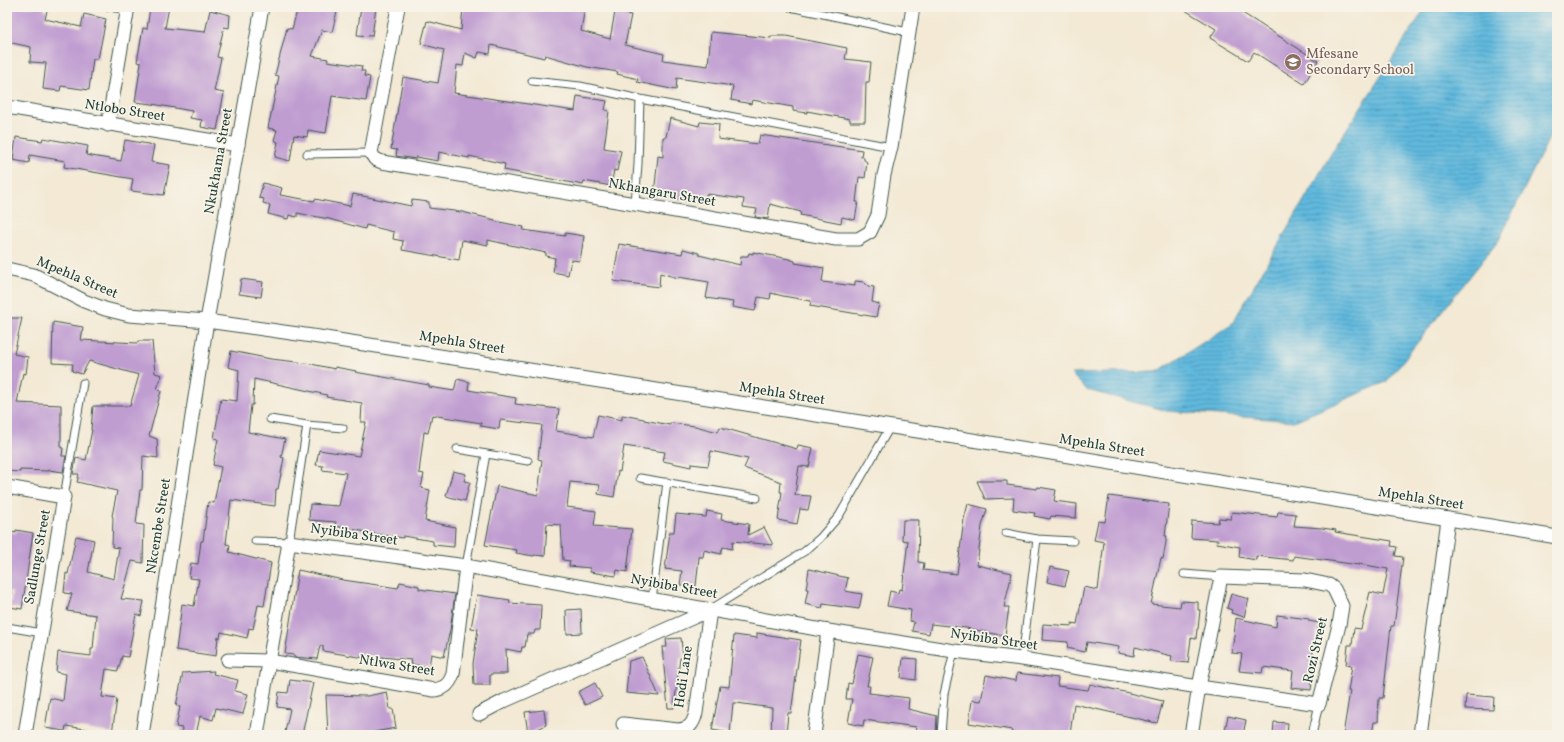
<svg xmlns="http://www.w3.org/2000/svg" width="1564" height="742" viewBox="0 0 1564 742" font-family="Vollkorn,serif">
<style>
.water{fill:url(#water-rules);stroke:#407b89}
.building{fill:#c09dd1}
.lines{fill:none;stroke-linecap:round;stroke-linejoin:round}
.service-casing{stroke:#3f574c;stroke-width:9}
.minor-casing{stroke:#3f574c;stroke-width:15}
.service{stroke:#fff;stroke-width:7}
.minor{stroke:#fff;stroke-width:13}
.labels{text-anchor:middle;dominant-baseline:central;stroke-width:3.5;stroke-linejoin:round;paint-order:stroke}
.education-label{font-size:14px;fill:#785e54;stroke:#f7f3e8;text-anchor:start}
.street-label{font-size:14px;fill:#1f3d34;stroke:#f7f3e8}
</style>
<defs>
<pattern id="water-rules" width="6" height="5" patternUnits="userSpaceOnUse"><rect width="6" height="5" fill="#61b9de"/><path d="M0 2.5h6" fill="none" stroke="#4f98b5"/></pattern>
</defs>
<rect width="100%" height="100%" fill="#f7f3e8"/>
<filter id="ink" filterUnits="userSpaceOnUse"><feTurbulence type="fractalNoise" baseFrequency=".025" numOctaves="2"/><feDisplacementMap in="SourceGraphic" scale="8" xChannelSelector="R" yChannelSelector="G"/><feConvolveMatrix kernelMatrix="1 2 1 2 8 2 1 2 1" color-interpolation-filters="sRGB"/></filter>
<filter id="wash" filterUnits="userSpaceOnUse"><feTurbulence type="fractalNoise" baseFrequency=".012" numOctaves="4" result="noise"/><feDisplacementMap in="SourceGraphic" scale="16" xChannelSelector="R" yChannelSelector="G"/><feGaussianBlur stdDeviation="0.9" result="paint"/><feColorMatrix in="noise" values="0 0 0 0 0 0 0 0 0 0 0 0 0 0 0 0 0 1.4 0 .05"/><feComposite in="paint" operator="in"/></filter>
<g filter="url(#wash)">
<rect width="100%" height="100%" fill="#f3e9d4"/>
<polygon class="water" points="1426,7 1557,7 1557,122 1499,240 1386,382 1294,421 1168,411 1087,390 1071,374 1157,372 1232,324 1335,147"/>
<g id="blocks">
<g class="building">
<polygon points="7,7 44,7 44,10 47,11 45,19 81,27 84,14 106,19 98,59 93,59 89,90 61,86 60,91 43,89 46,63 30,62 31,47 7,42"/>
<polygon points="150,7 169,7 165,28 205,32 210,10 230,15 229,28 224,27 217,57 221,58 214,91 224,93 217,130 201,127 202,120 190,118 192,111 152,104 135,102 141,63 137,62 143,28 147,29"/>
<polygon points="298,7 338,7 332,32 322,30 312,56 328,59 327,61 362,66 361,71 365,71 364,76 370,77 366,101 332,96 326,133 308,130 307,137 294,135 290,161 275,157 278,142 274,140 277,130 268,128 279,76 275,75 287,28 292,29"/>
<polygon points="361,7 376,7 372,36 357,35"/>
<polygon points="463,7 585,7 581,31 610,39 615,12 631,15 625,45 664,54 663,60 708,66 711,32 771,38 771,36 786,36 847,48 845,59 871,62 869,82 866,82 865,122 850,122 850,119 807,111 807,113 793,111 793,107 752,100 751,104 731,100 733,86 677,78 676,90 637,82 638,79 617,74 618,72 587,67 545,55 544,58 491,45 490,54 479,52 477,58 465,53 463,66 457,65 454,93 575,111 577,96 607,101 605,110 609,111 604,148 621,151 617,171 614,170 611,186 584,181 583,185 504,170 505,164 469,156 469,158 439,152 438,161 416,157 416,159 396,156 397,150 391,149 403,77 438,83 444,50 421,44 427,21 461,30"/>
<polygon points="1180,7 1233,7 1318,61 1304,84 1254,52 1248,61 1210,38 1216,29"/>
<polygon points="670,118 699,126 700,122 719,124 718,139 758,144 760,135 862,150 861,157 864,158 864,160 867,162 865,178 859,177 856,202 858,202 855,220 842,217 841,223 800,215 801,212 770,204 768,219 755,217 757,209 743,207 744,199 706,194 705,203 654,195 658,156 663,157 663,137 666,137"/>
<polygon points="16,137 42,141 43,138 88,146 86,155 121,161 125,140 154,145 151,162 170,165 164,195 131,191 133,179 64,167 65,161 30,155 29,163 13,160"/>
<polygon points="263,183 282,188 280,195 314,201 315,199 350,206 353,194 411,206 412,200 429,202 429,208 462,212 495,220 495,221 524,227 523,230 565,236 565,233 584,236 580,261 571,260 568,275 553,272 555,258 546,256 546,253 488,240 488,245 462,240 459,260 402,250 403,241 393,239 394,232 366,225 365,229 329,219 297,213 297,217 289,215 288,219 268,214 270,205 263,203 264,199 259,198"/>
<polygon points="619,244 682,254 683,249 699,253 699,255 740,265 741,256 748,256 749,253 753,254 753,252 789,259 795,261 795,263 824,268 822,282 855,286 855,281 864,282 868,286 874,287 872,302 879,304 876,317 810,306 811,301 783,296 771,293 770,299 758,297 755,311 732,307 733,302 706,298 709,282 678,277 678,278 660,273 659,287 613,281"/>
<polygon points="241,279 263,282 261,297 239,294"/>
<polygon points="9,318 22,318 14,354 28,357 26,374 23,373 17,403 61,405 61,448 63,448 62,456 66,456 63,472 49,470 49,471 20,470 20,472 7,471 7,328"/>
<polygon points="53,322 83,327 81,340 137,343 138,341 152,341 155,373 162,375 157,389 161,391 149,436 157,439 158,458 143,456 142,490 140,490 136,524 144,525 143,563 132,561 121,599 144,601 141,616 136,614 128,657 122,656 118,671 106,669 102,697 117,699 112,733 66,726 65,731 45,728 50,698 63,701 66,674 56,672 58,652 91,656 91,649 93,649 96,615 67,611 72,594 64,593 66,573 68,574 76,536 94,540 88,572 114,579 119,548 112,547 113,517 112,516 117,491 77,482 79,474 73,474 76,458 86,460 92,430 91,430 93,406 130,406 139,375 89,361 82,374 72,371 73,364 52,363"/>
<polygon points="231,351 271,359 306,363 335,369 335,367 356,371 355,372 429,385 429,387 454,391 457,379 469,382 468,390 516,398 515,404 559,409 556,431 593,437 598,415 622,420 622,415 644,419 644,420 670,425 670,423 695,426 718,432 720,427 797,449 798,445 813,448 809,467 799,466 795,495 811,496 808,510 800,509 797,524 778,520 782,492 780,492 781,482 744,468 748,459 711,451 708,466 691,464 691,467 663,461 665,452 624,446 620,472 618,471 614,497 598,494 600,485 570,482 567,507 596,511 594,526 632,529 627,572 617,570 616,576 590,572 590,568 569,566 570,561 563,560 561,525 547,524 545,556 534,555 534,556 516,553 517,550 485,545 497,486 538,495 542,460 538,459 542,425 500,420 499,429 481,426 481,423 432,415 428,433 424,432 419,473 424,474 421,488 430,490 425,521 455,527 454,547 433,545 433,541 403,536 403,538 383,535 335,526 336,522 309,520 310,504 339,506 346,473 322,470 323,466 316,465 319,450 359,456 366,422 361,422 362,403 326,397 327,395 254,379 253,405 251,405 248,432 285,439 281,457 284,458 278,489 276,489 275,506 231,500 226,544 230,545 229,552 271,563 264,606 258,605 253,629 249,628 247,638 221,632 220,638 218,637 216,656 176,650 182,604 194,606 199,579 189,578 191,563 198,564 201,541 203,541 208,502 214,503 221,467 213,465 218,439 214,438 221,399 237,401 239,370 228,367"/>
<polygon points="453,471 466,474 464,481 470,482 465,501 446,496"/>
<polygon points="977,481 1007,481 1007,485 1037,489 1038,487 1056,490 1054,501 1077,504 1076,518 1051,516 1050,519 1034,516 1035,513 1013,510 1014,498 985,499"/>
<polygon points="1109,496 1169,504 1165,536 1167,536 1163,559 1161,558 1151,604 1180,607 1181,601 1198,602 1198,610 1200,610 1198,629 1197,629 1196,639 1191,638 1188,663 1171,661 1172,656 1135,647 1134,656 1118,653 1119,647 1087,642 1085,652 1067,648 1068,642 1042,640 1043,624 1072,626 1072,623 1077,624 1084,587 1098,590 1104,542 1094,540 1098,521 1105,522"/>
<polygon points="968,504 987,509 982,526 977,565 1012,573 1004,607 1009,607 1005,636 966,628 931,624 929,634 912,631 914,622 910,621 911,610 887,606 890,591 898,593 899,589 902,590 908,541 902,540 903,520 919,520 918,562 924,563 923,570 957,574 964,519"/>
<polygon points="707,511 722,514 721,520 749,524 748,535 764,527 773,545 733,541 732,549 723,547 721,554 704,550 703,557 699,557 696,586 680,585 682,571 665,569 670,532 674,532 676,514 706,517"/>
<polygon points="1232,512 1277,517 1278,512 1296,514 1294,526 1322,528 1336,530 1335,532 1392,541 1391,546 1397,547 1395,556 1403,557 1394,626 1391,626 1383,698 1379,698 1378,722 1374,722 1372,735 1343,735 1350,691 1348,691 1352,666 1346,665 1348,645 1352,645 1354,628 1361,629 1370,592 1383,595 1388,569 1359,564 1359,565 1294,556 1293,560 1256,556 1256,560 1239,557 1240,547 1217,543 1218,540 1191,538 1192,521 1218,523 1219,518 1231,519"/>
<polygon points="16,530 33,533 22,609 10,607 12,592 7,591 7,531 16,533"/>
<polygon points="1050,567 1069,571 1065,586 1047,582"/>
<polygon points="809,569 848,578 845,591 862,594 859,609 823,604 822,608 805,604 808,589 806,589"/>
<polygon points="298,570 343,580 398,588 400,582 419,586 419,589 455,594 450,630 444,657 431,654 429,667 411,664 412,660 382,657 382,661 323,651 323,646 320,646 317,659 294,657 294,655 285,654"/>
<polygon points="1231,594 1249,599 1244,617 1231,613 1232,610 1227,608"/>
<polygon points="477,595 510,600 509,603 541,605 540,630 535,630 534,634 527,634 525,647 522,647 521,652 506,649 507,674 490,674 490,685 474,685 473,664 478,629 471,628"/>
<polygon points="581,609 582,633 567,634 566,610"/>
<polygon points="1277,615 1309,619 1309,621 1319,623 1312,657 1315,658 1311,690 1291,688 1293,671 1263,667 1262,673 1239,671 1242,654 1232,653 1236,618 1276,627"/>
<polygon points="757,633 801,640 791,713 788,713 786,735 771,734 772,708 737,703 733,703 730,733 712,730 720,686 729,687 734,635 757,638"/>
<polygon points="681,638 683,658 680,658 674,708 668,708 662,647 667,647 666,639"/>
<polygon points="858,654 873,657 867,686 870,686 869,693 909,698 908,709 937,716 936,735 916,730 917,727 864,720 863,726 848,723 852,699 846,699 848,683 852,684"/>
<polygon points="642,657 659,696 626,693 629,661"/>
<polygon points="903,658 917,659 916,680 901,678"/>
<polygon points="214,671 213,674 238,680 235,691 248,694 243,714 216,708 213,720 200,716 196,735 181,735 182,728 176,727 180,707 176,706 183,673"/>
<polygon points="1017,673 1058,678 1057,686 1088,690 1090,684 1163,701 1157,723 1074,704 1070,735 1049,735 1027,732 1027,735 1011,735 1012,730 969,723 972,700 981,701 986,675 1016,681"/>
<polygon points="290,680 313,683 302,735 285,732 290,709 277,707 279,692 288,693"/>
<polygon points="595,683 602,697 585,705 578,692"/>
<polygon points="387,692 390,709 393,709 396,728 374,732 374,735 328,735 326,695 367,696"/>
<polygon points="1466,695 1494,697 1493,710 1465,709"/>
<polygon points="544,710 546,725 528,734 525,712"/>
<polygon points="1228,716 1246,720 1243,735 1224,735"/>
<polygon points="1274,722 1288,723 1287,735 1273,735"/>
</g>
</g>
</g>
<g filter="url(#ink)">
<use href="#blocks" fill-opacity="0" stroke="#3f574c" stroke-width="1"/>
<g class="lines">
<g class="service-casing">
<g id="service">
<polyline points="109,7 128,10"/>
<polyline points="790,7 908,32"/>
<polyline points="532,81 580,86 640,99 891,147"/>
<polyline points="307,154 371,153"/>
<polyline points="635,204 638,164 640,99"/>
<polyline points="270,419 307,425 343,428"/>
<polyline points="457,449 528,461"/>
<polyline points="640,478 757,498"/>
<polyline points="64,497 83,383"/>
<polyline points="1006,533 1037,539 1073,541"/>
<polyline points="255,541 289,542 307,425"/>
<polyline points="466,566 486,454"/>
<polyline points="1184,574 1221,577"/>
<polyline points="652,600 667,482"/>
<polyline points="711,609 805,551 820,538 839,516 890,427"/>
<polyline points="7,627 42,633"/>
<polyline points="1022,659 1037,539"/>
<polyline points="941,735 944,694 954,651"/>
<polyline points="1312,735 1319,704"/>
</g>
</g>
<g class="minor-casing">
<g id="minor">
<polyline points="398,7 371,153 375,159 382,162 635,204 836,239 858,239 870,232 878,215 884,175 891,147 913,7"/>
<polyline points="7,107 238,145"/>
<polyline points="108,125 128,7"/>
<polyline points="7,269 34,275 84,301 105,309 129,315 207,321 319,337 924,432 1557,537"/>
<polyline points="7,487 64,497 25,735"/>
<polygon points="1221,577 1305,580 1329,585 1334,589 1342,606 1339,625 1319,704 1199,687"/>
<path d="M228,660L269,661L434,690C445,688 449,685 453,674L466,566"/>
<polyline points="479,714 504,701 710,610"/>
<path d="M623,724L678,730C690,729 693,724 696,713L710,610"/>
<polyline points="142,735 207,321 262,7"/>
<polyline points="257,735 289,542 466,566 828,631 954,651 1022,659 1199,687 1191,735"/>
<polyline points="814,735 828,631"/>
<polyline points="1420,735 1448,519"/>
</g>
</g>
<use href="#service" class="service"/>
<use href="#minor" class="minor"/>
</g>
</g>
<defs>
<g id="school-disc" transform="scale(0.9)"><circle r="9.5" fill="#8d6e63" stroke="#f7f3e8"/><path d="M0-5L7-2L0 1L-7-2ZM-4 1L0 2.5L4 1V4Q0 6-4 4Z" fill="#fff"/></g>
</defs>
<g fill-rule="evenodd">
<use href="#school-disc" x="1293" y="62"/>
</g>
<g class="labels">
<g class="education-label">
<text x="1306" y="54">Mfesane<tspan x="1306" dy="16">Secondary School</tspan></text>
</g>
<g class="street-label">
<text transform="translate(125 111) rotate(9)">Ntlobo Street</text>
<text transform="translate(219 161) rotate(-80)">Nkukhama Street</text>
<text transform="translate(662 193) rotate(10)">Nkhangaru Street</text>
<text transform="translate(77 278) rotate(23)">Mpehla Street</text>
<text transform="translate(462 343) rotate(9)">Mpehla Street</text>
<text transform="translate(782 394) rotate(9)">Mpehla Street</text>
<text transform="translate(1102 446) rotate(9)">Mpehla Street</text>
<text transform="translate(1421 499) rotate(9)">Mpehla Street</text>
<text transform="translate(159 526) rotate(-81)">Nkcembe Street</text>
<text transform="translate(354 535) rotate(8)">Nyibiba Street</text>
<text transform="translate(38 557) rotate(-80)">Sadlunge Street</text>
<text transform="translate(674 587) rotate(10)">Nyibiba Street</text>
<text transform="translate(994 640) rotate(8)">Nyibiba Street</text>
<text transform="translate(1316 650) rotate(-77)">Rozi Street</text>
<text transform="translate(397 666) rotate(9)">Ntlwa Street</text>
<text transform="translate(684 677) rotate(-82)">Hodi Lane</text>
</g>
</g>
<rect width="1564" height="742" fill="none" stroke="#f7f3e8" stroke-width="24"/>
</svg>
